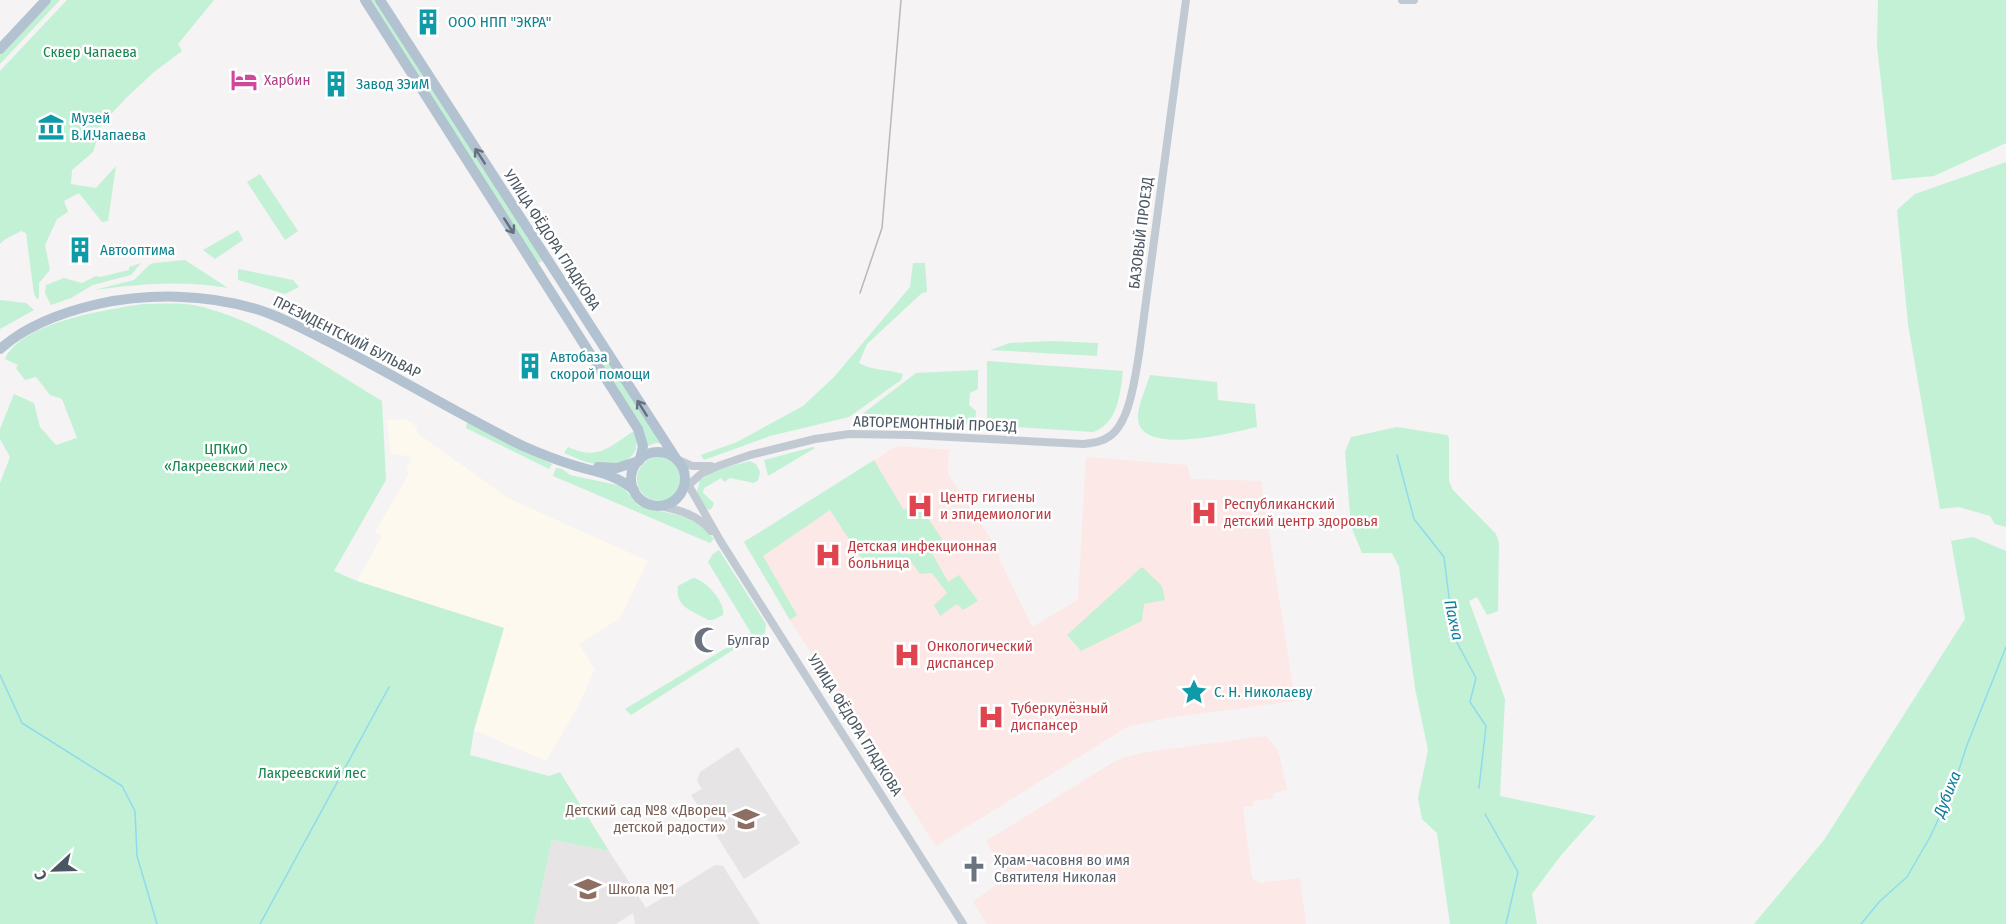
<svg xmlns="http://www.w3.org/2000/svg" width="2006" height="924" viewBox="0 0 2006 924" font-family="'Fira Sans Condensed',sans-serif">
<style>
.commercial{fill:#fdf9ef}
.education{fill:#e6e4e5}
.medical{fill:#fce8e6}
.green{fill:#c3f1d5}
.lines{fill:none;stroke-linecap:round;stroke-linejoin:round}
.stream{stroke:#90daee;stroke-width:1.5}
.minor{stroke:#c1cad2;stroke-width:8}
.major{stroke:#b3c2d1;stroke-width:10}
.rail{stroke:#b5b8bd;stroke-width:1.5}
.oneway{stroke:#64717d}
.labels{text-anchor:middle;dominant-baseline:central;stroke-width:5;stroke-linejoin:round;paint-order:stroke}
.culture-label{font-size:15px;fill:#0d838f;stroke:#fff;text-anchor:start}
.park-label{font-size:15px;fill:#17864f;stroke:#fff}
.hotel-label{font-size:15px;fill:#b23c85;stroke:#fff;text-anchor:start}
.street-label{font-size:15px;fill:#4a5661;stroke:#fff}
.health-label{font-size:15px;fill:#be3a42;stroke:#fff;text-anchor:start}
.worship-label{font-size:15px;fill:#5b616d;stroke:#fff;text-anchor:start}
.education-label{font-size:15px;fill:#785e54;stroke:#fff;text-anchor:end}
.water-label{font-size:16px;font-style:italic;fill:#0c7c9b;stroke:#fff}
</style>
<rect width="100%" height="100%" fill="#f5f3f3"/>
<polygon class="commercial" points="406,419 417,427 417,433 508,498 648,561 620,618 579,644 595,669 577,709 546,761 474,730 504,628 357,581 382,536 375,532 409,473 406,470 411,457 390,453 387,420"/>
<g class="education">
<polygon points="738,747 800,843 744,879 691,795 702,789 697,781 700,772"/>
<polygon points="552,840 609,851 646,908 715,865 723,866 760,924 635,924 633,913 616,924 534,924"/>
</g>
<g class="medical">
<polygon points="897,446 949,450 948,474 997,548 1001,563 1032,627 1078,600 1086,457 1187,465 1191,479 1261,481 1295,701 1166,718 1127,727 936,846 790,620 744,542"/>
<polygon points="1266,736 1278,750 1287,790 1273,793 1274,798 1253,801 1253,806 1243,807 1252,878 1260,883 1300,878 1306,924 987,924 973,902 1007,877 986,841 1117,760 1140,753"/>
</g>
<g class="green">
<polygon points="50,0 60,0 0,64 0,54"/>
<polygon points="67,0 214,0 178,44 182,51 154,72 126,98 102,124 93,152 72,170 71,184 96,188 116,166 108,221 102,222 79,193 64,201 68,212 57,219 45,245 50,270 39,283 39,298 37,299 34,294 26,233 21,231 4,240 0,244 0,71"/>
<polygon points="368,0 378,0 543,261 537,263"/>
<polygon points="1878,0 2006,0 2006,143 1934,176 1892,180 1877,46"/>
<polygon points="2006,162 2006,527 1995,524 1990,516 1959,507 1940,509 1908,324 1897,210 1915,194"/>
<polygon points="260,174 298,231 285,240 247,182"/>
<polygon points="238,230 243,240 215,259 203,250"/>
<path d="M185,260L228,288C183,280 140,284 94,290L134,280L149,265L154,263Z"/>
<polygon points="141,263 131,275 93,285 71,298 51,305 45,293 46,285 64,278 82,283 96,276 100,277 129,270 129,267"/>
<path d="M913,263H925L927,292L922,293L867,344L859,363C873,371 888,369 903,374L901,380L849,417L770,436L704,460L701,455L737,442L803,406L834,377L910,287Z"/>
<polygon points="238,269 293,280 299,287 285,294 238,280"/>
<polygon points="0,300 26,303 34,310 0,329"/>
<path d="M143,304C161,304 180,302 198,306C263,321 325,367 382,401L386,480L334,571L357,581L504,628L474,730L470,755L549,776L560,772L609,851L552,840L534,924H0V483L10,457L0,439V429L14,394L34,403L40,427L56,445L77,438L62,399L50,395L36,377L25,380L16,368L18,365L5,359C22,322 105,310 143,304Z"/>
<polygon points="1052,341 1098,343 1097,356 990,350 1010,343"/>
<polygon points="603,352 664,444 656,443 645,447 646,438 642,426 597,356"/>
<path d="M987,361L1123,371C1120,394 1118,424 1093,432L987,425Z"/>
<polygon points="978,370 978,389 970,393 969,405 976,411 975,424 857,418 916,373"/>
<path d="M1150,375L1217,382L1218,400L1255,404L1257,427C1234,432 1135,459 1138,415C1139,403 1146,388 1150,375Z"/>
<polygon points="467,422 552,464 549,469 466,428"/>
<polygon points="1397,427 1447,435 1449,438 1449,481 1453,490 1496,534 1499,543 1498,611 1487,615 1477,597 1469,601 1505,699 1500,796 1596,816 1562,854 1532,894 1537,924 1450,924 1437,833 1422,819 1418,798 1428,750 1415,688 1399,567 1392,553 1362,553 1351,526 1345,452 1351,437"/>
<path d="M634,431C645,460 619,466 597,464C586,463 574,457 564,453L568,447C598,461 609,447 634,431Z"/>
<polygon points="813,447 815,448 768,476 764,460"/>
<circle cx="659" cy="479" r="22"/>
<polygon points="874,460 903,509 921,508 944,542 932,553 948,582 959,575 978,601 963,610 957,604 940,616 934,605 947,593 932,573 920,574 910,560 867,567 830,510 763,556 797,615 790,620 744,542"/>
<polygon points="750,461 756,464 760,472 758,480 754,483 730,478 724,482 721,478 704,488 703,493 714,503 712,508 709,510 703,507 696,495 700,480 716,470"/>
<polygon points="556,468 562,469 570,475 622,486 639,506 686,517 700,525 714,539 710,543 553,476"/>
<polygon points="1973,537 2006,551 2006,924 1754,924 1824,840 1965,619 1951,541"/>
<polygon points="719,550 766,624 765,633 757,638 755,636 631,715 625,709 751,633 708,562 713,554"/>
<polygon points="1142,567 1162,586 1165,600 1144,604 1142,621 1081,651 1067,635"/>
<path d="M693,578C705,579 726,603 723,615L713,620H708C692,610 675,608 678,586Z"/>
</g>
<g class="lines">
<g class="stream">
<polyline points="1397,455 1414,519 1444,557 1454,637 1476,678 1470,702 1486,726 1479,788"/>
<polyline points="0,675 22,723 122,786 135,811 137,856 157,924"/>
<polyline points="1485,814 1518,872 1506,924"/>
<polyline points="260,924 389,687"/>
<polyline points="1861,924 1880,901 1907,877 1930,837 1953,788 1967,745 2006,647"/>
</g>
<g class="minor">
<polyline points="1402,0 1414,0"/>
<polyline points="676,459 692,466 711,466"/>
<polyline points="685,479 721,542 963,924"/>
<path d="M683,490L701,474L718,466L750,455L815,439L849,434L911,435L1083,444C1093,443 1102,442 1110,436C1130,422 1135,377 1139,354L1186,0"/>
<path d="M660,506C680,510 698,515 711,531"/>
</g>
<g class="major">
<polyline points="365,0 638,429 643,446 640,459"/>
<polyline points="380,0 675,457"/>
<polyline points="0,49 46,0"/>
<path d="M0,349C27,325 63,312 98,304C149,293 206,294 256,309C283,317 309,332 335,345C398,377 459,415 523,446C539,453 556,460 573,465C595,472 616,474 634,490"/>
<circle cx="658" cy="479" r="27"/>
<polyline points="598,467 617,468 639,461"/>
</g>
<polyline class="rail" points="860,293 882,228 901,0"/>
</g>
<defs><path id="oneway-shaft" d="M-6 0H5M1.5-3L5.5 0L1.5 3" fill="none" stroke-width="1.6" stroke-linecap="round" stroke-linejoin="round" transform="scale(1.5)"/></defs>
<g class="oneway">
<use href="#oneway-shaft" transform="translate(480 156) rotate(-123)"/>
<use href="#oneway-shaft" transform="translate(509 226) rotate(57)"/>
<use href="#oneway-shaft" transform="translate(642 408) rotate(-122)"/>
</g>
<defs>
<g id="building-bare" transform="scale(2.07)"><path d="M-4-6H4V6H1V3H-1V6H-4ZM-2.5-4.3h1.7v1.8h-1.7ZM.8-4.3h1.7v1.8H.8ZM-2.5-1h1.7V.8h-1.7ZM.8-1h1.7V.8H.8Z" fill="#0f9aa8" stroke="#fff" stroke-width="2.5" paint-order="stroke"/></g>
<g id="hotel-bare" transform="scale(2.07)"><path d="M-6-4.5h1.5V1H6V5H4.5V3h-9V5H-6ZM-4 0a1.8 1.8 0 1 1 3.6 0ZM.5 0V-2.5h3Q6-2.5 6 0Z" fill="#d1479c" stroke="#fff" stroke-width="2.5" paint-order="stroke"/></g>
<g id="museum-bare" transform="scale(2.07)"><path d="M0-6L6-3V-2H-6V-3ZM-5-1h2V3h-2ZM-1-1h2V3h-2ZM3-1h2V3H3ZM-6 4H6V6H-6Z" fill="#0f9aa8" stroke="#fff" stroke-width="2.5" paint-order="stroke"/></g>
<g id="hospital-bare" transform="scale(2.07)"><path d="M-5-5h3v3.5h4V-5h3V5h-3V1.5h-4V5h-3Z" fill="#e0444e" stroke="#fff" stroke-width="2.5" paint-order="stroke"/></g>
<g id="mosque-bare" transform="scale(2.07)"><path d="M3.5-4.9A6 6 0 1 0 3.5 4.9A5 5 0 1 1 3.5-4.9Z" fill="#6b7280" stroke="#fff" stroke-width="2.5" paint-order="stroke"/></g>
<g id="sight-bare" transform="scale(2.07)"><path d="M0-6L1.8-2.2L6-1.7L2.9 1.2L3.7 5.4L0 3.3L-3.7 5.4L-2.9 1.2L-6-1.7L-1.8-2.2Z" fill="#0f9aa8" stroke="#fff" stroke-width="2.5" paint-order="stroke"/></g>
<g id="school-bare" transform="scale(2.07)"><path d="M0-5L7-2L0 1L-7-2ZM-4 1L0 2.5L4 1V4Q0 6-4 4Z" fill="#8d6e63" stroke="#fff" stroke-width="2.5" paint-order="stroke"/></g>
<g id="church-bare" transform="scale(2.07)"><path d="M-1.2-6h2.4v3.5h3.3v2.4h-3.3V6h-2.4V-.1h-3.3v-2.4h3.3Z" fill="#6b7280" stroke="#fff" stroke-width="2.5" paint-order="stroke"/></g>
</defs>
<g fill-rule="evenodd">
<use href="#building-bare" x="428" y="22"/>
<use href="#hotel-bare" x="244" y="80"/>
<use href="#building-bare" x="336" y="84"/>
<use href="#museum-bare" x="51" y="127"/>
<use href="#building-bare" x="80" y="250"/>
<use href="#building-bare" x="530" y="366"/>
<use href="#hospital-bare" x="920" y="506"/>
<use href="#hospital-bare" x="1204" y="513"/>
<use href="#hospital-bare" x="828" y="555"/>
<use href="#mosque-bare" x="707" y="640"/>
<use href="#hospital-bare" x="907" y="655"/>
<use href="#sight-bare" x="1194" y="692"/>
<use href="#hospital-bare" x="991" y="717"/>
<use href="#school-bare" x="746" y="819"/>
<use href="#church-bare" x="974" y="869"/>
<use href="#school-bare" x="588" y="889"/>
</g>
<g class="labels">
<g class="culture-label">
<text x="448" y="22">ООО НПП "ЭКРА"</text>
<text x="356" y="84">Завод ЗЭиМ</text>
<text x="71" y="118">Музей<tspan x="71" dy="17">В.И.Чапаева</tspan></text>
<text x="100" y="250">Автооптима</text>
<text x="550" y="357">Автобаза<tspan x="550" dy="17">скорой помощи</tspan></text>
<text x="1214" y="692">С. Н. Николаеву</text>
</g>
<g class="park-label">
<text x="90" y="52">Сквер Чапаева</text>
<text x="226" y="449">ЦПКиО<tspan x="226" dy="17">«Лакреевский лес»</tspan></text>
<text x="312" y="773">Лакреевский лес</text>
</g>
<g class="hotel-label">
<text x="264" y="80">Харбин</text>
</g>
<g class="street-label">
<text transform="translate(1141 233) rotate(-83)">БАЗОВЫЙ ПРОЕЗД</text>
<text transform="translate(552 240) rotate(57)">УЛИЦА ФЁДОРА ГЛАДКОВА</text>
<text transform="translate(347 337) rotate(27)">ПРЕЗИДЕНТСКИЙ БУЛЬВАР</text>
<text transform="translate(935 424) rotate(2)">АВТОРЕМОНТНЫЙ ПРОЕЗД</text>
<text transform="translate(855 725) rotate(58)">УЛИЦА ФЁДОРА ГЛАДКОВА</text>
</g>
<g class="health-label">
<text x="940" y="497">Центр гигиены<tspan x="940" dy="17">и эпидемиологии</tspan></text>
<text x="1224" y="504">Республиканский<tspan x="1224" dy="17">детский центр здоровья</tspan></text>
<text x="848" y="546">Детская инфекционная<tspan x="848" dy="17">больница</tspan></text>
<text x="927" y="646">Онкологический<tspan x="927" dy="17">диспансер</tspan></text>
<text x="1011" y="708">Туберкулёзный<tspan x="1011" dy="17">диспансер</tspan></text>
</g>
<g class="worship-label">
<text x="727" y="640">Булгар</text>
<text x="994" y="860">Храм-часовня во имя<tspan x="994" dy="17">Святителя Николая</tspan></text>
</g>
<g class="education-label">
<text x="726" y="810">Детский сад №8 «Дворец<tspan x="726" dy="17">детской радости»</tspan></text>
<text x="608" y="889" text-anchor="start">Школа №1</text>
</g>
<g class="water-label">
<text transform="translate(1454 620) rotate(78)">Пахча</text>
<text transform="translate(1947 794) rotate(-68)">Дубиха</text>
</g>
</g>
<g transform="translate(54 870) rotate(248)" stroke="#ffffff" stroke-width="4.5" paint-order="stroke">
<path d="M0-4.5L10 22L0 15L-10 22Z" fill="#4a5661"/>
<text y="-9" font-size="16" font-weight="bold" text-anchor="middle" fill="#4a5661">С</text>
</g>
</svg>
